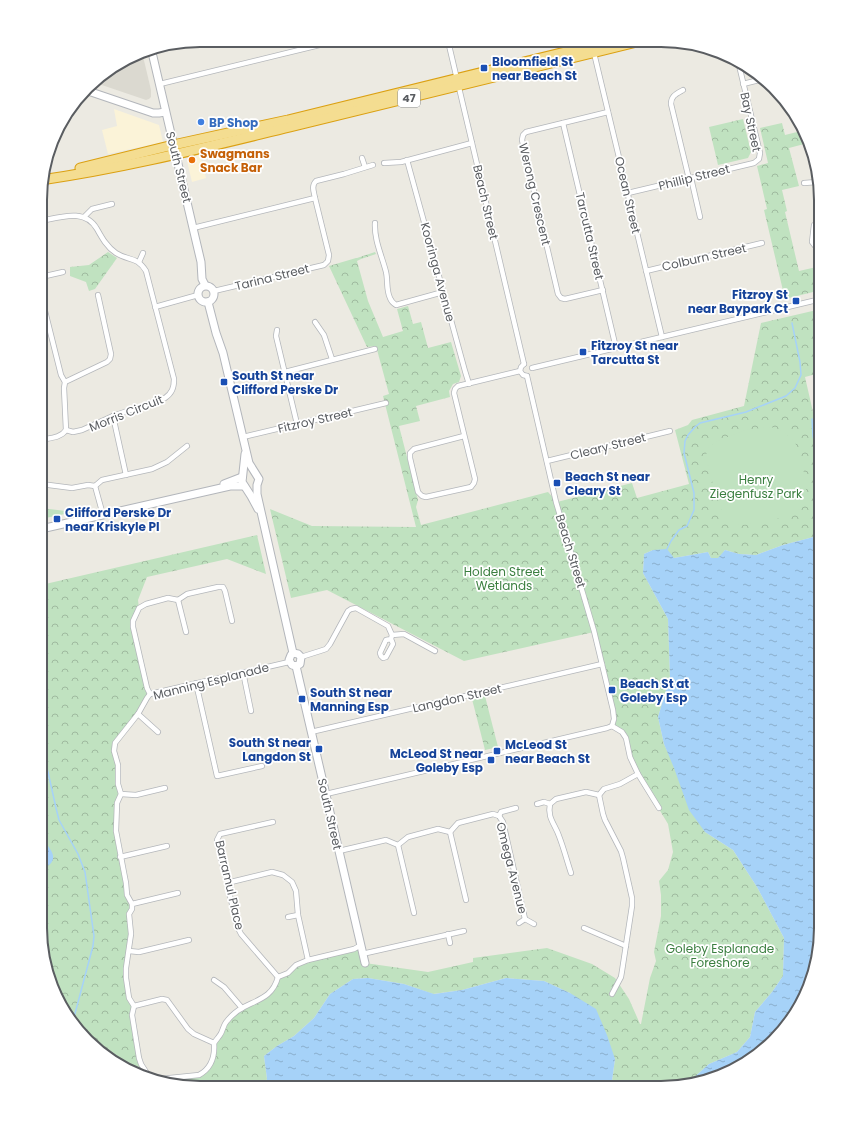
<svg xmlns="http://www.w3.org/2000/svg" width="861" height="1128" viewBox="0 0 861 1128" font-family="Poppins,sans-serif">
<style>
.commercial{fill:#fbf3d8}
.education{fill:#dbd9d0}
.park{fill:url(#park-crowns)}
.pitch{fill:#c0e2c0}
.water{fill:url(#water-ripples)}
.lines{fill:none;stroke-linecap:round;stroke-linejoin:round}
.stream{stroke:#a6d2f8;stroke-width:1.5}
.street-casing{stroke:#b4b7bb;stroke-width:6}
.secondary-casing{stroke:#b3b6bb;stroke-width:9}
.highway-casing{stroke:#dba012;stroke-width:11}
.street{stroke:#fff;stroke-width:4.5}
.secondary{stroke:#fff;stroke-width:7}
.highway{stroke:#f4dd91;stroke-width:9}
.transit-dot{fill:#1a4fb4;stroke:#fff;stroke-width:1.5}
.shop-dot{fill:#3f7fe0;stroke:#fff;stroke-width:1.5}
.food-dot{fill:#e8710a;stroke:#fff;stroke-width:1.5}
.labels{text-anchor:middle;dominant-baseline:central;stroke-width:3.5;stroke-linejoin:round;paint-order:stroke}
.shield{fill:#fff;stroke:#8c8e90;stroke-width:1}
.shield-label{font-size:11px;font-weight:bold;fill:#5a5d61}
.transit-label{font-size:12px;font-weight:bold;fill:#164399;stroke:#fff;text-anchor:start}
.shop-label{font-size:12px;font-weight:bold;fill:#366cbe;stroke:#fff;text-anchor:start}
.street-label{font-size:12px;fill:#5a5d61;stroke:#fff}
.food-label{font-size:12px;font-weight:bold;fill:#c56008;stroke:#fff;text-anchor:start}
.park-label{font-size:12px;fill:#3b7f40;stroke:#fff}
.rim{fill:none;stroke:#5a5d61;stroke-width:2}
</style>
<defs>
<pattern id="park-crowns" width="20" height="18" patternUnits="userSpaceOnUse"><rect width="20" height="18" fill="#c0e2c0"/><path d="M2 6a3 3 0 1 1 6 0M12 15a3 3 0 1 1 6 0" fill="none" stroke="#9fba9f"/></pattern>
<pattern id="water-ripples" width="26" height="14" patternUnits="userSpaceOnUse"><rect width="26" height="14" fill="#a6d2f8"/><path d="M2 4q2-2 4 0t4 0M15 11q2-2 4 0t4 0" fill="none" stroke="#8aaecc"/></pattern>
</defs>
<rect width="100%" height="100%" fill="#eceae2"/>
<g class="commercial">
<polygon points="114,109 159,125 163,142 108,154 102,130 117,126"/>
<polygon points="200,155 206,178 192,182 187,161 189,157"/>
</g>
<polygon class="education" points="142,52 151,90 151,97 149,99 146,100 93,82 95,80"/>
<g class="park">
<polygon points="743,119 751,152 748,158 718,165 709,127"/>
<polygon points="782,123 785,135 805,130 808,143 789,148 799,186 782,190 787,211 785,212 799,271 821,266 821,290 785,299 764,210 767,209 757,166 768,163 760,128"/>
<polygon points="108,252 117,258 95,289 89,291 86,282 70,276 70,267 89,265"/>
<polygon points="375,252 376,254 361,259 357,261 368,301 383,337 403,331 397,309 408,306 413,324 421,322 428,348 451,342 461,376 459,382 453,384 449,391 450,397 416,406 420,421 399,426 418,500 416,507 421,525 548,492 557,502 632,483 637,498 689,484 675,430 688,425 692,420 744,406 761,323 821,309 821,375 820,373 805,377 821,447 821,535 783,545 756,555 739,554 725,550 719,558 711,558 708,552 674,558 653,550 644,554 643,573 668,619 670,677 658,717 664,744 705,832 733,850 757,887 784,938 783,976 772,992 755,1012 750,1037 737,1052 709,1064 690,1081 661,1088 611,1088 615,1059 570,993 544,981 506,978 462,990 433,994 404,984 368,978 353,979 330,994 314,1018 294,1036 277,1046 264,1056 267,1079 264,1087 180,1087 160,1079 199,1075 209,1068 214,1043 224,1025 242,1008 266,996 278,977 296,965 361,945 365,963 428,972 473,962 473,958 547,948 592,964 615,978 629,999 640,1024 641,1024 650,978 656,961 654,952 661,916 661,895 659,881 668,870 673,852 668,824 638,774 630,757 626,738 612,726 614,719 594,632 464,661 327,590 291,598 270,509 312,526 416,527 383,396 389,394 376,346 367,347 329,266 356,258 357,258"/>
<polygon points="41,508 74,512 41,519"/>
<polygon points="257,535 266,574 227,559 147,577 138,600 139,608 133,621 150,694 115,743 121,790 117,803 116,831 127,895 132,904 129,914 131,928 126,968 129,997 133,1003 132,1015 139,1058 148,1075 111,1061 80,1034 75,1027 71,1015 66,1013 57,999 40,928 48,891 45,883 40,879 41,585"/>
<polygon points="485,696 498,747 485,750 472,699"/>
</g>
<polygon class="pitch" points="771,427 783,431 795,442 803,466 807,497 803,506 795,513 767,522 740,525 731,521 722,512 711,478 706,457 707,449 715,442 745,430"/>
<g class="water">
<polygon points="821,535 821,938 812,979 794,1017 767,1048 732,1071 690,1081 709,1064 737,1052 750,1037 755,1012 772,992 783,976 784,938 757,887 733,850 705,832 689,810 674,768 664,744 658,717 670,677 668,619 643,573 644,554 653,550 667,549 674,558 708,552 711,558 718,558 725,550 739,554 756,555 783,545"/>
<path d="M40,838C47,844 60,857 49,865C47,867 43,868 40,869Z"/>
<polygon points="368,978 404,984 434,994 462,990 506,978 544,981 570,993 596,1009 607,1035 615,1059 611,1088 264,1087 267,1079 264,1056 277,1046 294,1036 314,1018 330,994 353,979"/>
</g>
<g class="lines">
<g class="stream">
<polyline points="812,419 813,436 821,470"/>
<polyline points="667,549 671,541 679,530 687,526 694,510 694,493 684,453 685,441 688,435 695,427 700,423 746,412 786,396 795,388 801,375 800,362 792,323"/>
<polyline points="40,745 48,772 56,808 59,820 78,854 85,872 94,936 93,946 73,1021"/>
</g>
<g class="street-casing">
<g id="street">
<polyline points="448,41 524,364"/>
<polyline points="594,53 662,337"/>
<polyline points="160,84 340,40"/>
<polyline points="743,84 763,79"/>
<path d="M683,90C676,94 671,96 671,104L689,179"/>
<polyline points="563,123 616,348"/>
<polyline points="362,158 365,167"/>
<polyline points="407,160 465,371 469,384"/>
<polyline points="384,163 401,162 472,143"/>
<polyline points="691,178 700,217"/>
<polyline points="804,183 817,182"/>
<polyline points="628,193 754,163 759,159 760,153 738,61"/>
<polyline points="84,217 92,209 112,204"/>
<path d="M375,223C374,240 382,256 386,272C388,280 386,290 390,298C391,301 393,303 396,305L443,292"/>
<polyline points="814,225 812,242 815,246 821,247"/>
<path d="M193,228L315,198C314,192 311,186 316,181L344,174L373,165"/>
<polyline points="139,262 143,253"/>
<polyline points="646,271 762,243"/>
<polyline points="41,277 63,272"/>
<polyline points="603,290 565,299 561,298 558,294 522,140 523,135 526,132 608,112"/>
<polyline points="214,291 324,265 328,261 329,255 315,198"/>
<polyline points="41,303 45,311 61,375 65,382 64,388 66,430"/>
<polyline points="155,307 198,295"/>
<polyline points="315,322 324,335 332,359"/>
<polyline points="277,330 276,336 297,424"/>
<polyline points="524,364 521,367 520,371 523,375 527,376"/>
<polyline points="532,368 821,299"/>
<polyline points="285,372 375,349"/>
<polyline points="527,376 556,502 594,631 613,710 614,719 612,726"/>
<polyline points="65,382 107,362 110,359 111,354 98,295"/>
<polyline points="113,416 126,475"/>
<polyline points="464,436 414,449 410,453 410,458 418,492 422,496 426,497 471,487 474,483 475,479 454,393 455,389 458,386 520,371"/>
<polyline points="243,437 386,403"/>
<path d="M41,440C49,438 61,438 66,430L73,432L82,430L113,416L165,398C172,393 174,388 174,379L146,271C137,256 128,261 116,253C107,247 102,238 97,229C85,208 61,217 41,221"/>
<polyline points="547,461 670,431"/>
<polyline points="41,484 72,488 88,485 95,486 102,480 152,469 167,462 187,446"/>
<polyline points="95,486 103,515"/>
<polyline points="178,600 186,632"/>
<polyline points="392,635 404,634 435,651"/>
<polyline points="301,657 320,651 326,649 330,644 348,611 351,609 356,608 388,626 392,635 391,639 393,644 386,657 383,658 381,656 380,653 386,640 391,639"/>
<polyline points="243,672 251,711"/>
<polyline points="196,683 217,776 262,766"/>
<polyline points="150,694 147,688 133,627 133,621 139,608 146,604 168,598 178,600 187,594 218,587 223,587 225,591 232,621"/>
<polyline points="138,714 158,732"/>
<polyline points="612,726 622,732 626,738 630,757 638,774 659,808"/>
<polyline points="311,732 602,664"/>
<polyline points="121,794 136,795 165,788"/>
<polyline points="326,794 607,728 612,726"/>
<polyline points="599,795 603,814 605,820 621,851 623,858 632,898 632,906 622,971 621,977 612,994"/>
<polyline points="537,804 544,802 550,804"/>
<polyline points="499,816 501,812 516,808"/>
<polyline points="273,822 220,834 217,840 225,875 231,882 229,892 238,928 241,934 278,977"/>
<polyline points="450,832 466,900"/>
<polyline points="398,845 414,913"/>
<polyline points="339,851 386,840 398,845 408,837 438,829 450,832 458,823 493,814 499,816 503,822 525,919"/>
<polyline points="120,857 167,846"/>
<path d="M571,873C567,861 564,849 559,836C555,824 547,818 550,804L556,799L586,792L599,795L604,789L620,784L638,774"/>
<polyline points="231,882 272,872 283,875 292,882 296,891 298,915 308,960"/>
<polyline points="40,904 42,890 40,886"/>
<polyline points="132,904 178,893"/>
<polyline points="288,917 298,915"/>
<polyline points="519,923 525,919 534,924"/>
<polyline points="584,928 626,946"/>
<polyline points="448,934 450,943"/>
<polyline points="129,951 139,952 189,940"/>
<polyline points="362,954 464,931"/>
<polyline points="214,980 224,987 242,1008"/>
<polyline points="134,1006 162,999 167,1000 188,1029 194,1034 214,1043"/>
<polyline points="148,1075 141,1064 139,1058 132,1015 134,1006 129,998 126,978 126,968 131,934 129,914 132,909 132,904 127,895 126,883 116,831 117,803 121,794 118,784 118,765 114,751 115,743 138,714 147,698 150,694 289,662"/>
<path d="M160,1079L199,1075C212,1068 215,1056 214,1043C216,1040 218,1038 220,1035C223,1031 223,1025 227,1021C231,1016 238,1010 244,1007C260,999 273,996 278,977L288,973L296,965L308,960L354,949L361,945"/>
</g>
</g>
<g class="secondary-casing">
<g id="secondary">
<polyline points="151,48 193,228 201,262 202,279 205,285"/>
<polyline points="87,89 91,92 153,113 159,113 165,112"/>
<circle cx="206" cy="294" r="8"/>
<polyline points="208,302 216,333 223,353 249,463 259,479 257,485 257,494 293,653"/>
<polyline points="245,454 242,482 251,496 258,509"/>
<polyline points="224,484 242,477"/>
<polyline points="41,529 230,486 244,486"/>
<polyline points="293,653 298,654 301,657 300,664 296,666"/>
<polyline points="293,653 291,655 289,660 292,665 296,666"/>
<polyline points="296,666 365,963"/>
</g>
</g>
<g class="highway-casing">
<g id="highway">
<polyline points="80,168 173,145 288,120 610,41"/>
<path d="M41,180C125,168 207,147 290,127C407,99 524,70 641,41"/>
</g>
</g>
<use href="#street" class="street"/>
<use href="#secondary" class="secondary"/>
<use href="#highway" class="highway"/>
</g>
<g class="transit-dot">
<rect x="480" y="64" width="8" height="8" rx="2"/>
<rect x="792" y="297" width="8" height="8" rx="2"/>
<rect x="579" y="348" width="8" height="8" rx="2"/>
<rect x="220" y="378" width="8" height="8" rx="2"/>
<rect x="553" y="479" width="8" height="8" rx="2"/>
<rect x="53" y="515" width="8" height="8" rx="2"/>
<rect x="608" y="686" width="8" height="8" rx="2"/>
<rect x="298" y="695" width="8" height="8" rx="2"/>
<rect x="315" y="745" width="8" height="8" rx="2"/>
<rect x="493" y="747" width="8" height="8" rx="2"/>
<rect x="487" y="756" width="8" height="8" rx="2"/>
</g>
<circle class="shop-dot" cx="201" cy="122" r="4"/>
<circle class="food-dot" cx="192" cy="160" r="4"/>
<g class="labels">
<rect class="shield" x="398" y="89" width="22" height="18" rx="3"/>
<g class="shield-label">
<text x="409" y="98">47</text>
</g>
<g class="transit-label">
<text x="492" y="61">Bloomfield St<tspan x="492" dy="14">near Beach St</tspan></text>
<text x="788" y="294" text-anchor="end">Fitzroy St<tspan x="788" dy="14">near Baypark Ct</tspan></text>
<text x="591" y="345">Fitzroy St near<tspan x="591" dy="14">Tarcutta St</tspan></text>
<text x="232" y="375">South St near<tspan x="232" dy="14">Clifford Perske Dr</tspan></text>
<text x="565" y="476">Beach St near<tspan x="565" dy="14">Cleary St</tspan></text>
<text x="65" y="512">Clifford Perske Dr<tspan x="65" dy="14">near Kriskyle Pl</tspan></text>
<text x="620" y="683">Beach St at<tspan x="620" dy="14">Goleby Esp</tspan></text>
<text x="310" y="692">South St near<tspan x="310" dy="14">Manning Esp</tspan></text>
<text x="311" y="742" text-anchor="end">South St near<tspan x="311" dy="14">Langdon St</tspan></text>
<text x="505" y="744">McLeod St<tspan x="505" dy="14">near Beach St</tspan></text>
<text x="483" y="753" text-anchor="end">McLeod St near<tspan x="483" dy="14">Goleby Esp</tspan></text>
</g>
<g class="shop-label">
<text x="209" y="122">BP Shop</text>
</g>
<g class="street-label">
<text transform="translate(751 122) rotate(78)">Bay Street</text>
<text transform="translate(179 167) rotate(76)">South Street</text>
<text transform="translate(694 177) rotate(-14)">Phillip Street</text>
<text transform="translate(535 194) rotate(77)">Werong Crescent</text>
<text transform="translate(628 195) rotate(77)">Ocean Street</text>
<text transform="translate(486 202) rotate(77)">Beach Street</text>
<text transform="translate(590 236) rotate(77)">Tarcutta Street</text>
<text transform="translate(704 257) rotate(-13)">Colburn Street</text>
<text transform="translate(438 272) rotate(75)">Kooringa Avenue</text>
<text transform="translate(272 277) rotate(-14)">Tarina Street</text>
<text transform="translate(126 413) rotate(-22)">Morris Circuit</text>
<text transform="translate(315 420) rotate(-13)">Fitzroy Street</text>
<text transform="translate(608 446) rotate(-14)">Cleary Street</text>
<text transform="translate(571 551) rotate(73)">Beach Street</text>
<text transform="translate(211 681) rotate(-14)">Manning Esplanade</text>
<text transform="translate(457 698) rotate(-13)">Langdon Street</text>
<text transform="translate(330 814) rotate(77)">South Street</text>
<text transform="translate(512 868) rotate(76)">Omega Avenue</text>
<text transform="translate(230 885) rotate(77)">Barramul Place</text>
</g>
<g class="food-label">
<text x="200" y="153">Swagmans<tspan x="200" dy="14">Snack Bar</tspan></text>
</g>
<g class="park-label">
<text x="756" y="479">Henry<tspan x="756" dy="14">Ziegenfusz Park</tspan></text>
<text x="504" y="571">Holden Street<tspan x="504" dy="14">Wetlands</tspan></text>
<text x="720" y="948">Goleby Esplanade<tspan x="720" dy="14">Foreshore</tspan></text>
</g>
</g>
<path d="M0 0H861V1128H0ZM200 47H661A153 153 0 0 1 814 200V928A153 153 0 0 1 661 1081H200A153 153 0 0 1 47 928V200A153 153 0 0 1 200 47Z" fill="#fff" fill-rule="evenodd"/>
<path class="rim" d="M200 47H661A153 153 0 0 1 814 200V928A153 153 0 0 1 661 1081H200A153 153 0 0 1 47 928V200A153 153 0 0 1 200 47Z"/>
</svg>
